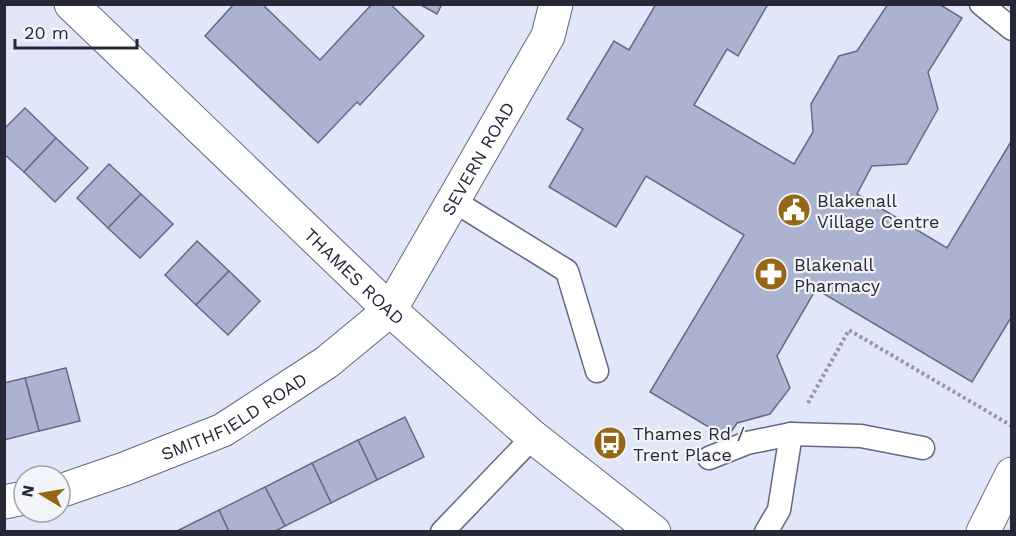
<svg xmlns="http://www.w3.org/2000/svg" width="1016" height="536" viewBox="0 0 1016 536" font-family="'Work Sans',sans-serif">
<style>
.building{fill:#acb3d1;stroke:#656b87;stroke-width:1.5}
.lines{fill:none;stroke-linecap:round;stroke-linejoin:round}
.lane-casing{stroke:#626883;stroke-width:25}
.street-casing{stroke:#626883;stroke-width:35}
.path{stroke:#9397a7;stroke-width:4;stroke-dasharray:3 3;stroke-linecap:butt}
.lane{stroke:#fff;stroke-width:22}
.street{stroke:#fff;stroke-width:33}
.labels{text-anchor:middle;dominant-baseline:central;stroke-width:4.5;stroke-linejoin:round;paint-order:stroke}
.street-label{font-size:18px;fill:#262935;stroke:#f2f4fa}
.poi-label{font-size:18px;fill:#262935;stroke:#f2f4fa;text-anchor:start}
</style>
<rect width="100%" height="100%" fill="#e2e6f9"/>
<g class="building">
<polygon points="234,4 262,4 320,60 372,4 390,4 424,36 360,105 357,102 318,143 205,36"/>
<polygon points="419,4 442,4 437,14"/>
<polygon points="656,4 768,4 738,56 727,49 694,105 794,164 813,132 811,104 839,56 857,51 888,4 939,4 962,18 928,72 938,109 907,164 872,166 857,194 947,248 1012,140 1012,316 972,382 816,289 777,356 790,388 770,414 737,423 727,438 650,392 744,235 646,176 616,227 549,187 583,129 567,119 614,41 629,50"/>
<polygon points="25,108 56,138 24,172 4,154 4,129"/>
<polygon points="56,138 88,168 55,202 24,172"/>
<polygon points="109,164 141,194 108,228 77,198"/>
<polygon points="141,194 173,224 140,258 108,228"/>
<polygon points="197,241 229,271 196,305 165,275"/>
<polygon points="229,271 260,301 228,335 196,305"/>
<polygon points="66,368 80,421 39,431 25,378"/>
<polygon points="25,378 39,431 4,440 4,383"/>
<polygon points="405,417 424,457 377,480 358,440"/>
<polygon points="358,440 377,480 331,503 312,463"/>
<polygon points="312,463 331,503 285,526 265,487"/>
<polygon points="265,487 285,526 274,532 229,532 219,510"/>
<polygon points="219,510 229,532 175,532"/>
</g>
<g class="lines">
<g class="lane-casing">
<g id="lane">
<polyline points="981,4 1012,29"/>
<polyline points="454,201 567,271 597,371"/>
<polyline points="709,458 747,443 791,434 861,436 923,448"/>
<polyline points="442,532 533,437"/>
<polyline points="766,532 779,510 791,434"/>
</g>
</g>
<g class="street-casing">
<g id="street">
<path id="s1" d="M71,4L390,310L533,437L654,532"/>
<path id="s2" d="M60,491L124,469L223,430L327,362L390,310L548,36L556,4"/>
<polyline points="4,502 24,498"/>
<polyline points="983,532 1012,474"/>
</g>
</g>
<polyline class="path" points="808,403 849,330 1012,426"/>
<use href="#lane" class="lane"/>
<use href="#street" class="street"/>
</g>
<defs>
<g id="civic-disc" transform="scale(1.725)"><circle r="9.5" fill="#966617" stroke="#f2f4fa"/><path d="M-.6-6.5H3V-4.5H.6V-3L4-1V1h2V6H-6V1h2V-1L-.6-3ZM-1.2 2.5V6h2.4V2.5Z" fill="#fff"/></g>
<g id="pharmacy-disc" transform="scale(1.725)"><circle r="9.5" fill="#966617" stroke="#f2f4fa"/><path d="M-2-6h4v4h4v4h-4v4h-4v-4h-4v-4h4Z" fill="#fff"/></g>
<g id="bus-disc" transform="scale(1.725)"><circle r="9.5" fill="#966617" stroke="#f2f4fa"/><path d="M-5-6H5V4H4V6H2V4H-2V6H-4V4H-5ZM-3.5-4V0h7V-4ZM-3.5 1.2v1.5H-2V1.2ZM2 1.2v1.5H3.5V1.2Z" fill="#fff"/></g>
</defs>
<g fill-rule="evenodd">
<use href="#civic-disc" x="794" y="210"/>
<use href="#pharmacy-disc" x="771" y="274"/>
<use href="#bus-disc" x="610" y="443"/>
</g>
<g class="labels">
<g class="street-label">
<text stroke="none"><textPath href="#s2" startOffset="555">SEVERN ROAD</textPath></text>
<text stroke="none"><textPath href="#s1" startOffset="393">THAMES ROAD</textPath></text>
<text stroke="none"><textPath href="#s2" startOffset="190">SMITHFIELD ROAD</textPath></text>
</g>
<g class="poi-label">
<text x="817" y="200">Blakenall<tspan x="817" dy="21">Village Centre</tspan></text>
<text x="794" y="264">Blakenall<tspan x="794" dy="21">Pharmacy</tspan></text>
<text x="633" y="433">Thames Rd /<tspan x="633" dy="21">Trent Place</tspan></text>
</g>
</g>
<rect width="1016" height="536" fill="none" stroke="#262935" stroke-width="12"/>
<g transform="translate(42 494) rotate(281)"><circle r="28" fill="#f2f4fa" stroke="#a0a3ab" stroke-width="1.5"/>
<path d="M0-4.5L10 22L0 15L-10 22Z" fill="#966617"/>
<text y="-9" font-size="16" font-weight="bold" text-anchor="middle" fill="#262935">N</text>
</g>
<path d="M15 39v9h122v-9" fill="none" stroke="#262935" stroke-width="3"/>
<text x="24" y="39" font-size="18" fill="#262935" stroke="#f2f4fa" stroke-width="4.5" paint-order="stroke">20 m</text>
</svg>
